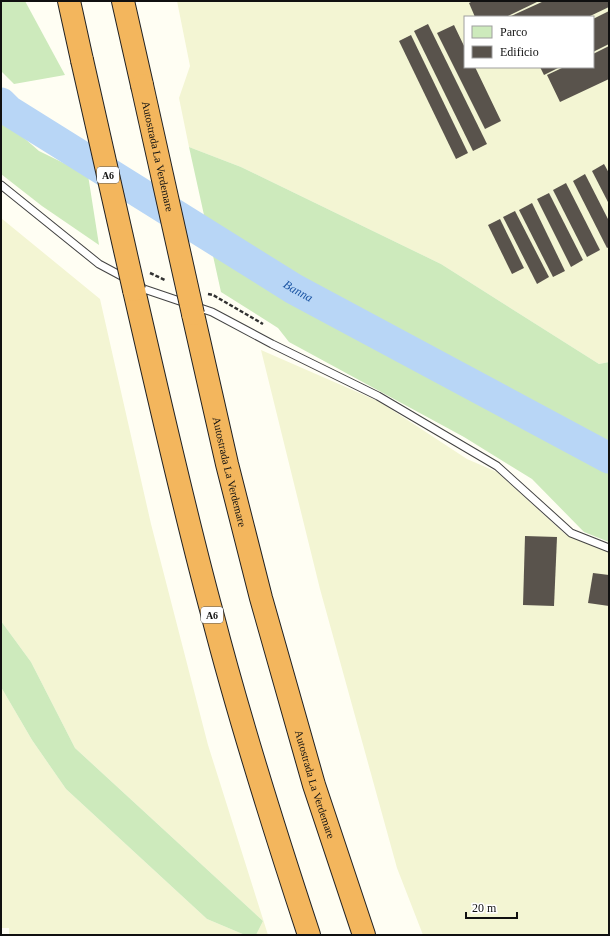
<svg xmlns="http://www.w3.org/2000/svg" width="610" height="936" viewBox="0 0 610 936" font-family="'Times New Roman',serif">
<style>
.farmland{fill:#f3f5d3;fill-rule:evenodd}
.green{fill:#cdeabc}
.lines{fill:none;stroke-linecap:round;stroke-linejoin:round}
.river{stroke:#b8d6f6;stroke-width:31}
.building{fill:#59534c}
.lane-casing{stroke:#434343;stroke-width:9}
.highway-casing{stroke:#212121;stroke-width:24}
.path{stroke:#323232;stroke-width:2.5;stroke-dasharray:4 2;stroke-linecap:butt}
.lane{stroke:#fff;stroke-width:7}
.highway{stroke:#f3b65d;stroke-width:22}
.highway-bridge-casing{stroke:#212121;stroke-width:24;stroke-linecap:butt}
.highway-bridge{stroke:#f3b65d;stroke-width:22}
.labels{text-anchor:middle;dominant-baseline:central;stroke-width:4;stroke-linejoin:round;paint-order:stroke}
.shield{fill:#fff;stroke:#585858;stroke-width:1}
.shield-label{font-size:10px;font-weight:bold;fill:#101010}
.street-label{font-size:11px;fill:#101010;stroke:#fff}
.water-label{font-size:12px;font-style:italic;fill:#1953a2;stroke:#fff}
</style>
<rect width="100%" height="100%" fill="#fffef3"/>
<g class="farmland">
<path d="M177,1H609V362L599,364L441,264L241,167L189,147L179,98L190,66ZM465,17H593V67H465Z"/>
<polygon points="1,218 100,299 151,524 208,745 268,935 256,935 263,921 75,748 31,662 1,621"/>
<polygon points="261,350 380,402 467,459 497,472 565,534 609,551 609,930 607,935 423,935 397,868 320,589"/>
<polygon points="1,687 32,740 66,789 207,919 245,935 9,935 9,928 1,928"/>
</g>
<g class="green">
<polygon points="1,1 25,1 65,75 14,84 1,71"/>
<polygon points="1,118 39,151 88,175 99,245 42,206 1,174"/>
<polygon points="189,147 241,167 441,264 599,364 609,362 609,542 584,532 532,479 464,437 289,342 278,328 221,292"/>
<polygon points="1,621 31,662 75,748 263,921 256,935 245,935 207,919 66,789 32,740 1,687"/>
</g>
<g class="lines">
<path class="river" id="s1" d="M1,103L9,111L294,289L609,458"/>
</g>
<g class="building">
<polygon points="473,1 539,1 506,17 475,17 469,3"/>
<polygon points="544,1 609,1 609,7 588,17 509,17"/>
<polygon points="609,11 609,44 593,52 593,19"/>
<polygon points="428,24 487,144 473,151 414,31"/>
<polygon points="454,25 465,48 465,67 475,67 501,121 485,129 437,33"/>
<polygon points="411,35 468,153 456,159 399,41"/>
<polygon points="609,46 609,79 560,102 547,75 564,67 593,67 593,54"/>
<polygon points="540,67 560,67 544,75"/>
<polygon points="604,164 609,173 609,204 592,171"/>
<polygon points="585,174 609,221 609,247 607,248 573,181"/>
<polygon points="566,183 600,250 587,257 553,190"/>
<polygon points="549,193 583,260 571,267 537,199"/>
<polygon points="532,203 565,271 553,277 519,210"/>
<polygon points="515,211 549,277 537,284 503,217"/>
<polygon points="500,219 524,268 512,274 488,225"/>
<polygon points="525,536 557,537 554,606 523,605"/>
<polygon points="593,573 609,575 609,606 588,603"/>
</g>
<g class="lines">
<g class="lane-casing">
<g id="lane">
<polyline points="1,185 99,264 127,279"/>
<polyline points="138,285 144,289 212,312 272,344 378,396 497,466 571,533 609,548"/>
</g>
</g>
<g class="highway-casing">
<g id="highway">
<polyline points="69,1 82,60"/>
<polyline points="123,1 142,85"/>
<path d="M134,290C159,398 183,506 212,613C240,722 274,829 309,935"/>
<path id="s2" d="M193,314L227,464L261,598L314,785L364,935"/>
</g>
</g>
<g class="path">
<polyline points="150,273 165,280"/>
<polyline points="208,294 213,295 263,324"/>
</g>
<use href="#lane" class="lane"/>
<use href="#highway" class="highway"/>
<g class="highway-bridge-casing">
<g id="highway-bridge">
<polyline points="82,60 134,290"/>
<path id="s3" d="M142,85L193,314"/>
</g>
</g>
<use href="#highway-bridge" class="highway-bridge"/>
</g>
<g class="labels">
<g class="shield">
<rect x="97" y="167" width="22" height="16" rx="3"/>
<rect x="201" y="607" width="22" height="16" rx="3"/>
</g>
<g class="shield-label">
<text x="108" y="175">A6</text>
<text x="212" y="615">A6</text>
</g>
<g class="street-label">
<text stroke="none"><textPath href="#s3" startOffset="73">Autostrada La Verdemare</textPath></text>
<text stroke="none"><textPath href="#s2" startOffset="162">Autostrada La Verdemare</textPath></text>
<text stroke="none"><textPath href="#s2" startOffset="486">Autostrada La Verdemare</textPath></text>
</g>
<g class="water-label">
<text stroke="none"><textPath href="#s1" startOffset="352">Banna</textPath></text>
</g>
</g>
<rect width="610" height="936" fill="none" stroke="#101010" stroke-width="4"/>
<rect x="464" y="16" width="130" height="52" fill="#ffffff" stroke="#9f9f9f"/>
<rect x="472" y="26" width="20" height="12" fill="#cdeabc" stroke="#9f9f9f"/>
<text x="500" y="36" font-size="12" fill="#101010">Parco</text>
<rect x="472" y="46" width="20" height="12" fill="#59534c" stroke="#9f9f9f"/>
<text x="500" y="56" font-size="12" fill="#101010">Edificio</text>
<path d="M466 912v6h51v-6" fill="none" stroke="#101010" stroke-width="2"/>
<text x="472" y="912" font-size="12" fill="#101010" stroke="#ffffff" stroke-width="3" paint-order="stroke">20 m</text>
</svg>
